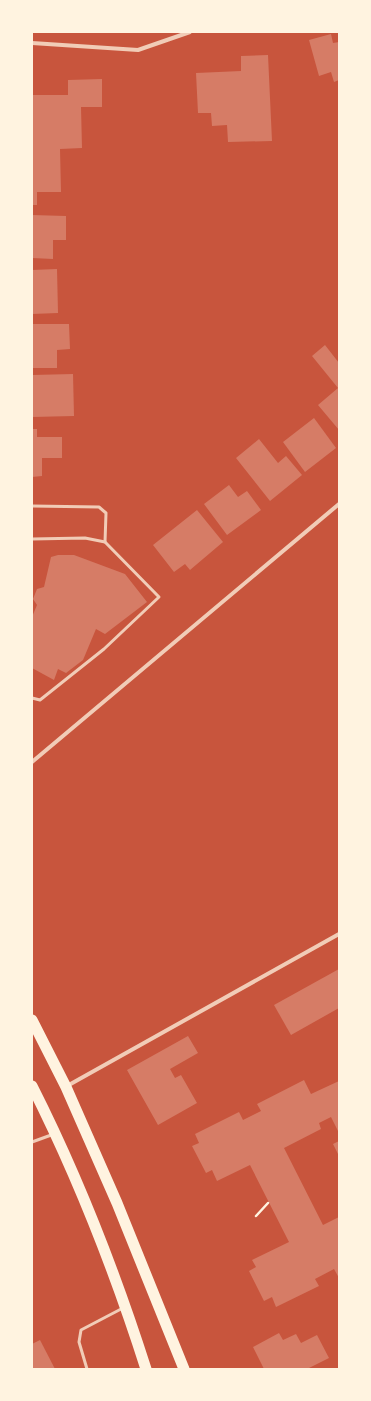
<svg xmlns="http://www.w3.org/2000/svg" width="371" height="1401" viewBox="0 0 371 1401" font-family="Overpass,sans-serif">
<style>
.building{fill:#d67c66}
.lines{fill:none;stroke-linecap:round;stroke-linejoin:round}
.path{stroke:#fff3e0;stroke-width:2.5}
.service{stroke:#f1ccb7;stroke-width:3}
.minor{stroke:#f1ccb7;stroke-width:4}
.trunk{stroke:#fff3e0;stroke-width:11}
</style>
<rect width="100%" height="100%" fill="#c8553d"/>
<g class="building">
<polygon points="331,34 333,43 339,42 339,80 334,82 331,72 319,76 309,40"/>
<polygon points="268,55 272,141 228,142 227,125 212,126 211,113 198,113 196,73 241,71 241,56"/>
<polygon points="102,79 102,107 81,107 82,148 60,149 61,192 37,192 37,205 32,205 32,95 68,95 68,80"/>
<polygon points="32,215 66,216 66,240 53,240 53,259 32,258"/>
<polygon points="57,269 58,313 32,314 32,270"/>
<polygon points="32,324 69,324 70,349 57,350 57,368 32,368"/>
<polygon points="325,345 339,363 339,430 318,405 338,388 312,356"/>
<polygon points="73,374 74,416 32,417 32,375"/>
<polygon points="314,418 336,448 305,472 283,442"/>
<polygon points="32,429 37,429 37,437 62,437 62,458 42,458 42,476 32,477"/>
<polygon points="259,439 278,463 286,456 302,475 270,501 236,458"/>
<polygon points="229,485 238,497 247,491 261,510 227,535 204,504"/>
<polygon points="197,510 223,542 190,570 185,564 174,572 153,545"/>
<polygon points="58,555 74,555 125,574 147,602 105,634 96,629 83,660 66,673 58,669 54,680 32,668 32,617 37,605 33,599 37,589 44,587 51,557"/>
<polygon points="339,969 339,1008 291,1035 274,1005"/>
<polygon points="188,1036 198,1053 170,1069 175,1078 181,1075 197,1103 158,1125 127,1070"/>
<polygon points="304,1080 311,1094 339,1081 339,1133 331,1117 319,1123 321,1129 284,1148 323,1225 339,1217 339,1278 334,1269 315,1279 319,1286 276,1307 272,1297 264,1301 249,1271 256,1267 252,1260 289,1242 250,1165 217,1181 212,1170 206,1173 192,1146 199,1143 195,1134 239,1112 243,1120 261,1111 257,1104"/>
<polygon points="339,1141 339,1156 333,1144"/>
<polygon points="279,1333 283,1340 296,1334 301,1343 317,1335 329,1358 307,1369 264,1369 253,1347"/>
<polygon points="40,1340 55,1369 32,1369 32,1344"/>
</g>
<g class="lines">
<polyline class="path" points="256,1216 268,1203"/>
<g class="service">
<polyline points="32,506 99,507 106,513 105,542"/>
<polyline points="32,539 85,538 105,542 159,597 104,649 40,700 32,698"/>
<polyline points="32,1142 54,1134"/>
<polyline points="87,1369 79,1342 81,1330 123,1308"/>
</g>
<g class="minor">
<polyline points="32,43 138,50 190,32"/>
<polyline points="32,762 339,504"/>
<polyline points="67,1086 339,934"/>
</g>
<g class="trunk">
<polyline points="32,1020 66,1087 117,1203 184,1369"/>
<path d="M32,1086C78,1177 115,1272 146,1369"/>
</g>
</g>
<rect width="371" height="1401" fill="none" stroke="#fff3e0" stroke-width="66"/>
</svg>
